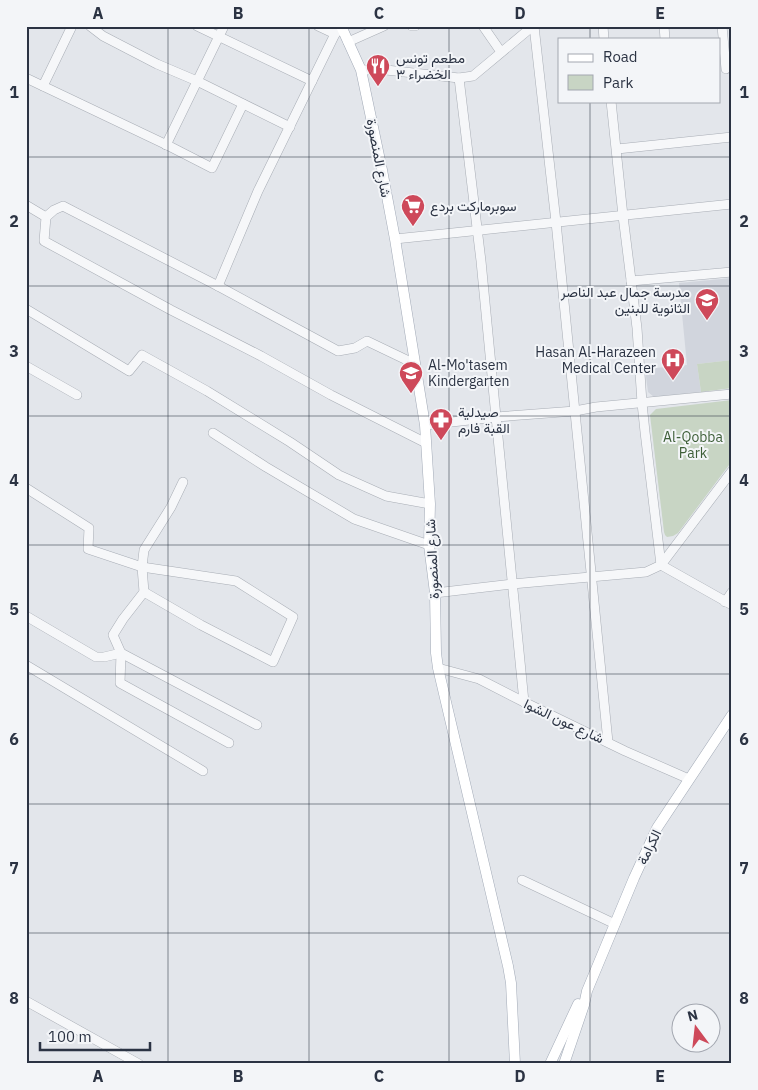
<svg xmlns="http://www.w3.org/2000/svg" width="758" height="1090" viewBox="0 0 758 1090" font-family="'IBM Plex Sans',Vazirmatn,sans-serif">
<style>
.built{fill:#d1d5dd}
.green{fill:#c8d5c4}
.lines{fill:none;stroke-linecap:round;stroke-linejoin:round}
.minor-casing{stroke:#a8adb5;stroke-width:10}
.major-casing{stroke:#a2aab7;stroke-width:11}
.minor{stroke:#f6f7f9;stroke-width:9}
.major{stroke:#fff;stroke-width:10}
.grid{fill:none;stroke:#2b3343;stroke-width:1;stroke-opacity:0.55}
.labels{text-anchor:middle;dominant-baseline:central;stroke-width:4;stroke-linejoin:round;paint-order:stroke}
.poi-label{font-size:14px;fill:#2b3343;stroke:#f3f5f8;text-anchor:start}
.street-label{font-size:14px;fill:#2b3343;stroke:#f3f5f8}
.park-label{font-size:14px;fill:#3e5f38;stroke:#f3f5f8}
.neatline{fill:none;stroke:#2b3343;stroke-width:2}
.grid-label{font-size:16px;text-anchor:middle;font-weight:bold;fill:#2b3343}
</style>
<rect width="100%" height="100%" fill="#e3e6eb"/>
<polygon class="built" points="732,278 732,360 697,364 701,392 654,397 648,392 645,369 687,365 679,283"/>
<g class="green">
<polygon points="732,360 732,388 701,392 697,364"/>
<polygon points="732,400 732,461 678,533 673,536 667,537 665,535 664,532 650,415 656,409"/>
</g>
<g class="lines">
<g class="minor-casing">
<g id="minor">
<polyline points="90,26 103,36 157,64 197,81 290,127"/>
<polyline points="197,26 312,81"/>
<polyline points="318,26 335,34"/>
<polyline points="412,26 415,26"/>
<polyline points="483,26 501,52"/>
<polyline points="534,26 556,222 608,742"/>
<polyline points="603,26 604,39"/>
<polyline points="664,26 665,39"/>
<polyline points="722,26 726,69"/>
<polyline points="348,42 384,26"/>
<polyline points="361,70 386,70 459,78 473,76 533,26"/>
<polyline points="26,78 169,146 212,168 243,104"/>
<polyline points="459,78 481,261 496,417 524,702"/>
<polyline points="43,86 72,26"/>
<polyline points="611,101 623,216 637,328 642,403 645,432 661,565"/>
<polyline points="166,145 224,26"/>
<polyline points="617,149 732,137"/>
<polyline points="26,205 46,217 44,241 171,310 261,356 331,395 426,443"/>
<polyline points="46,217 54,210 63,206 218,286 338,351 355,348 367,341 415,364"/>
<polyline points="395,239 732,204"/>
<polyline points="631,281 732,272"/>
<polyline points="218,286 258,191 335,34 341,27"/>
<polyline points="26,309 129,371 142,355 207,391 290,442 339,475 386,496 430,504"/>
<polyline points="26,366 77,395"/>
<polyline points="425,425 496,417 575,411 596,407 732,394"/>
<polyline points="213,433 266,467 354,519 429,545"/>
<polyline points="183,482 171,507 144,550 142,567 144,592 123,619 113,635 121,653 120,683 229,743"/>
<polyline points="26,488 89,528 88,549 142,567 236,581 293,617 273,662 201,625 144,592"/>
<polyline points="661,565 732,605"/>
<polyline points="435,593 512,584 646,572 661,565 732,471"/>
<polyline points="725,602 732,592"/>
<polyline points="26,616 96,657 104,657 121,653 257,725"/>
<polyline points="26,665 203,771"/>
<polyline points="438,668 479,679 524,702 625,751 689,779"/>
<polyline points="522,880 615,924"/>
<polyline points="26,1001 139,1064"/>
</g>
</g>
<g class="major-casing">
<g id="major">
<polyline points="341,26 361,70 382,170 395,239 425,425 430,504 429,545 435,593 436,653 438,668 508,966 511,983 515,1064"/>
<polyline points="550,1064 578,1004"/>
<polyline points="564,1064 584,1005 587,991 634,878 657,828 732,715"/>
</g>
</g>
<use href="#minor" class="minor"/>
<use href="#major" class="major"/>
</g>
<path class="grid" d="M168,26V1064M309,26V1064M449,26V1064M590,26V39M590,101V1064M26,157H732M26,286H732M26,416H732M26,545H732M26,674H732M26,804H732M26,933H732"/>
<defs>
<g id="restaurant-pin" transform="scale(1.25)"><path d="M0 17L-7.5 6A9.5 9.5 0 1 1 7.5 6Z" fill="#ce495a" stroke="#f3f5f8"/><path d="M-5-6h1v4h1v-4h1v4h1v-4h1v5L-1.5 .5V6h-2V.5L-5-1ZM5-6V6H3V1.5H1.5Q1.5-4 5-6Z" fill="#fff"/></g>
<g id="supermarket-pin" transform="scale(1.25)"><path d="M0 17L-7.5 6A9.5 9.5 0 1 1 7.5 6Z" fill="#ce495a" stroke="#f3f5f8"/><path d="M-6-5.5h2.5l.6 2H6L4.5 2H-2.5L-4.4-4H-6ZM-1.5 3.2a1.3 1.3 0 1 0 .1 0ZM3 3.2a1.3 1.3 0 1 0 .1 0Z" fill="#fff"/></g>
<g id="school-pin" transform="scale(1.25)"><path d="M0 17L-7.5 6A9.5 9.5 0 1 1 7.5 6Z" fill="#ce495a" stroke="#f3f5f8"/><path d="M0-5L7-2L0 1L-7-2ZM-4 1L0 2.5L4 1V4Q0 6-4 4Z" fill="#fff"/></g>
<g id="hospital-pin" transform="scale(1.25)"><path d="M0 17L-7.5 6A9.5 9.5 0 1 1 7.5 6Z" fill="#ce495a" stroke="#f3f5f8"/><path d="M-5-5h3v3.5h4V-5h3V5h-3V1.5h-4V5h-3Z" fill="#fff"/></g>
<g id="pharmacy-pin" transform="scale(1.25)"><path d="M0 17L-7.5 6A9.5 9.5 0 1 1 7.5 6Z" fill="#ce495a" stroke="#f3f5f8"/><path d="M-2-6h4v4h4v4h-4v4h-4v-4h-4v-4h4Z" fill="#fff"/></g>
</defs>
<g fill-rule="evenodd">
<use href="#restaurant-pin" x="378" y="66"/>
<use href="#supermarket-pin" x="413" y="206"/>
<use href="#school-pin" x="707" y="300"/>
<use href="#hospital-pin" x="673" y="360"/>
<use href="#school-pin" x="411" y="373"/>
<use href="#pharmacy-pin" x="441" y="420"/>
</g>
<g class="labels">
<g class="poi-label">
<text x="396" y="58">مطعم تونس<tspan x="396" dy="16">الخضراء ٣</tspan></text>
<text x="430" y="206">سوبرماركت بردع</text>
<text x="690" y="292" text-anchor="end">مدرسة جمال عبد الناصر<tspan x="690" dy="16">الثانوية للبنين</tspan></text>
<text x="656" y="352" text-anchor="end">Hasan Al-Harazeen<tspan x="656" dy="16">Medical Center</tspan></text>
<text x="428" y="365">Al-Mo'tasem<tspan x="428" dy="16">Kindergarten</tspan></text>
<text x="458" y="412">صيدلية<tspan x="458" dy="16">القبة فارم</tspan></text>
</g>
<g class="street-label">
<text transform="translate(379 158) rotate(79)">شارع المنصورة</text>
<text transform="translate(432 559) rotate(-93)">شارع المنصورة</text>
<text transform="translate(564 721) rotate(25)">شارع عون الشوا</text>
<text transform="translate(649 847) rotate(-64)">الكرامة</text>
</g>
<g class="park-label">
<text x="693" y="437">Al-Qobba<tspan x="693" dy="16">Park</tspan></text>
</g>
</g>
<rect width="758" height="1090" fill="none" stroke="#f3f5f8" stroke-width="55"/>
<rect x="558" y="38" width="162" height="65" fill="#f3f5f8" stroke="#a3a7b0"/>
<rect x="568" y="54" width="25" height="8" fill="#ffffff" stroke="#a3a7b0"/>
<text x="603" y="62" font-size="15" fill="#2b3343">Road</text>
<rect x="568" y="75" width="25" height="15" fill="#c8d5c4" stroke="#a3a7b0"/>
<text x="603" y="88" font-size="15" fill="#2b3343">Park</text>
<g transform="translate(696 1028) rotate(345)"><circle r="24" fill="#f3f5f8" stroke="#a3a7b0"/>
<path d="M0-4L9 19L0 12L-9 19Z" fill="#ce495a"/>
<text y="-8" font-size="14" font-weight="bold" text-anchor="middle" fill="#2b3343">N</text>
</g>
<path d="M40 1042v8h110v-8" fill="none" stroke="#2b3343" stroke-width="2.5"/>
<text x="48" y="1042" font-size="15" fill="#2b3343" stroke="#f3f5f8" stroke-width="4" paint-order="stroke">100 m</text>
<rect x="28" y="28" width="702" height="1034" class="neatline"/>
<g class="grid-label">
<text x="98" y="19">A</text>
<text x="238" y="19">B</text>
<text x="379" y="19">C</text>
<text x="520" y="19">D</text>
<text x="660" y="19">E</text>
<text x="14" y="98">1</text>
<text x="744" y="98">1</text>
<text x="14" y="227">2</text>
<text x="744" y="227">2</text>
<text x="14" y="357">3</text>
<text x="744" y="357">3</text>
<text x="14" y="486">4</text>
<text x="744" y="486">4</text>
<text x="14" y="615">5</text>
<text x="744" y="615">5</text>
<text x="14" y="745">6</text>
<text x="744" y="745">6</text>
<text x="14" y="874">7</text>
<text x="744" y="874">7</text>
<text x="14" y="1004">8</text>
<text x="744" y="1004">8</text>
<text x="98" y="1082">A</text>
<text x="238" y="1082">B</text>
<text x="379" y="1082">C</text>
<text x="520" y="1082">D</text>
<text x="660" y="1082">E</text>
</g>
</svg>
